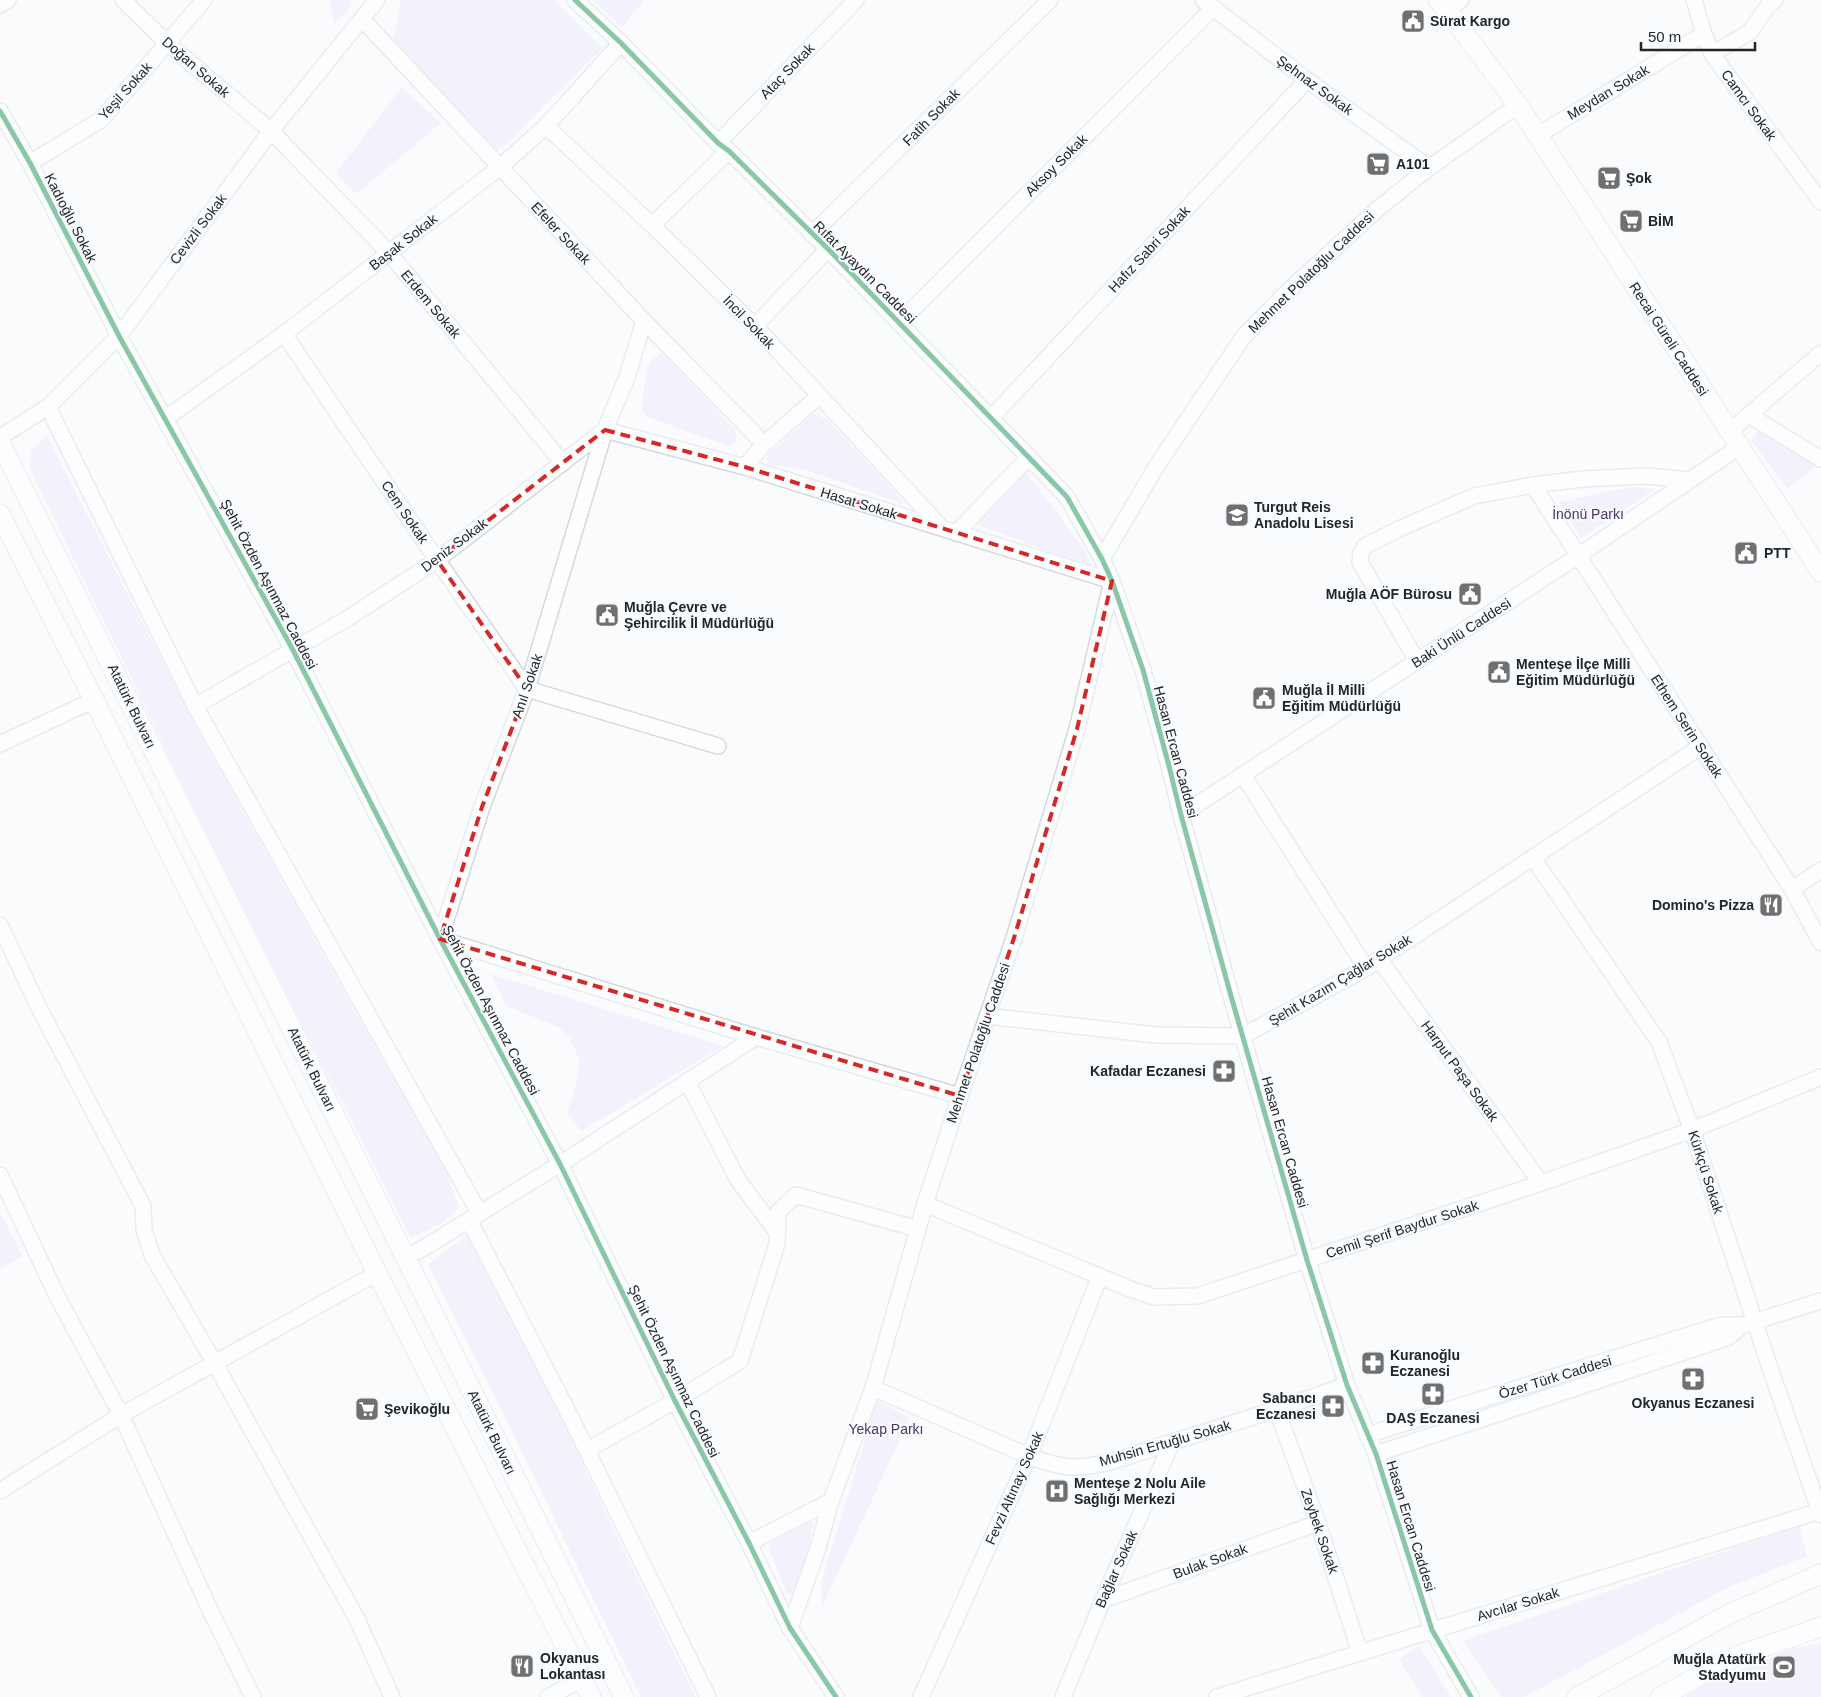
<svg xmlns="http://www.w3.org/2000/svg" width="1821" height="1697" viewBox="0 0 1821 1697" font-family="Helvetica,sans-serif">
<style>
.green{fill:#ece4f9}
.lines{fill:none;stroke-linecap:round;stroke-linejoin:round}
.minor-casing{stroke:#d5d8da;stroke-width:18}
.major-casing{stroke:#d5d8da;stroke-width:21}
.minor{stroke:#fefeff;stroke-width:15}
.major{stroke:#fefeff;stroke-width:19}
.cycleway-casing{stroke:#f8fbfe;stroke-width:8}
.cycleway{stroke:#00873e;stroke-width:5}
.marked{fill:none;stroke:#d62828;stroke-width:4;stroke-dasharray:10 6;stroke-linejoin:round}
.labels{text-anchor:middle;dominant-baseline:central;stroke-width:4;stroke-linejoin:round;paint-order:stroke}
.poi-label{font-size:14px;font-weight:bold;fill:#232527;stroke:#f8fbfe;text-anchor:start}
.street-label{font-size:14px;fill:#232527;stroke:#f8fbfe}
.park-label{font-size:14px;fill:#4c3567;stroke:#f8fbfe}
</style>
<rect width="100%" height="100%" fill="#f9fbfd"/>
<g class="green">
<path d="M329,0H351C351,11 342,16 334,24Z"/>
<polygon points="401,0 554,0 603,48 541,108 542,109 502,148 500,147 494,153 393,41"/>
<polygon points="593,0 644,0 622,27"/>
<polygon points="402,87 441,123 356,194 336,173"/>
<polygon points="662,353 736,431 736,440 728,446 648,417 641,411 647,367 653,359"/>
<polygon points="813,414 827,419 900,498 903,504 806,470 767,464 768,454"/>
<polygon points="1761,429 1818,465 1787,488 1751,440"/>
<polygon points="47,436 192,720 349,1001 446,1170 459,1207 443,1223 411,1238 234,890 30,469 31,451"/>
<polygon points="1025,471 1085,550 1092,567 974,524"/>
<polygon points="1631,487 1655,489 1581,538 1559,502"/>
<polygon points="491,974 723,1046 581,1131 567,1112 574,1093 580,1062 570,1038 558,1027 506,1006"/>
<polygon points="0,1213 23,1256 0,1269"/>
<polygon points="471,1232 615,1532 696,1697 641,1697 501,1409 428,1265"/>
<polygon points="877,1400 910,1418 822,1607 822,1580"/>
<polygon points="807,1523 814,1523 798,1592 793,1596 786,1592 768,1546 770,1543"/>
<polygon points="1799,1526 1807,1556 1727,1588 1524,1697 1502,1697 1463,1641"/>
<polygon points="1821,1643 1821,1697 1685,1697 1704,1685 1791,1649"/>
<polygon points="1419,1646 1451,1697 1422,1697 1399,1659"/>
</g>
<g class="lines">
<g class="minor-casing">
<g id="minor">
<polyline points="123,0 167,43 271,131 389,253 563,463"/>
<polyline points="575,0 621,43 718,143 729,151 828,249 1067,497 1102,559 1112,581 1143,670 1169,766 1181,815 1231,996 1307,1260 1347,1385 1376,1454 1432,1630 1471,1697"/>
<polyline points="1203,0 1307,80 1429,168"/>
<polyline points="1694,0 1704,34 1712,54 1821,202"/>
<polyline points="0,5 8,0"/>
<polyline points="1447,10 1461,0"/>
<polyline points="362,19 644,321 764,444"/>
<polyline points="1712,54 1750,32 1768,6 1775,0"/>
<polyline points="0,111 30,163 119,336 293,650 440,939 560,1164 675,1401 749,1543 790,1628 836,1697"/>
<polyline points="546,126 652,225 755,326 941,527"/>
<polyline points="1538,135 1704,34"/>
<polyline points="718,143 856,0"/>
<polyline points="30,163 102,119 204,0"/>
<polyline points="652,225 729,151"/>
<polyline points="812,234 1050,0"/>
<polyline points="899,323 1213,8"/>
<polyline points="755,326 828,249"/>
<polyline points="284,334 437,560 527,689 718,746"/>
<polyline points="48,407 195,706 480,1214"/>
<polyline points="1749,415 1821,459"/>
<polyline points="166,418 284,334 499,168 546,126 621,43"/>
<polyline points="991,418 1307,80"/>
<polyline points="1729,432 1821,353"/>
<polyline points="0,437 48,407 119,336 271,131 377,0"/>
<polyline points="745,467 764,444 819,396"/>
<polyline points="1533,485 1792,889 1821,943"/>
<polyline points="956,533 1029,457"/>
<polyline points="1102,559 1156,467 1244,336 1286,293 1380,207 1429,168 1518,105"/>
<polyline points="1417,661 1360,562 1361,553 1365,546 1399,529 1474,496 1533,485 1582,479 1646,476 1690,480"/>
<polyline points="195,706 350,617 437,560 605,430 627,377 644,321"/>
<polyline points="0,744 94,700"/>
<polyline points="1243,775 1366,968"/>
<polyline points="1181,815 1578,556 1739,447"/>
<polyline points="1533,858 1659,1042 1692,1130 1768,1362 1821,1515"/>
<polyline points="1792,889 1821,870"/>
<polyline points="0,925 38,1006 143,1206 144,1230 152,1255 214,1362 357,1619 392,1697"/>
<polyline points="1379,959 1541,1183"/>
<polyline points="987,1016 1156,1035 1243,1036 1366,968 1700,747"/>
<polyline points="687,1081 738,1180 777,1232"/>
<polyline points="960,1096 756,1037 440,939 482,807 527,689 605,430 745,467 1112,581"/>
<polyline points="0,1175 57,1296 121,1415 210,1610 253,1697"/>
<polyline points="925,1204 1130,1289 1154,1297 1197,1296 1541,1183 1692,1130 1821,1077"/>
<polyline points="469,1220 567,1410 708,1697"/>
<polyline points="405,1257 422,1249 560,1164 756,1037"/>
<path d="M873,1388L1029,1456C1042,1461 1063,1468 1077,1467C1107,1466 1137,1453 1165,1444C1227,1426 1287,1406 1347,1385"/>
<polyline points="1277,1410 1318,1523 1360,1653"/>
<polyline points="1367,1435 1721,1325 1743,1325"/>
<polyline points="587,1450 675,1401 740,1361 777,1244 778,1212 796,1195 918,1229"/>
<polyline points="1376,1454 1727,1338 1743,1325 1821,1301"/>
<polyline points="0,1491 121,1415 377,1273"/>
<polyline points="831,1501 873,1388 925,1204 960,1096 1014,938 1077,729 1112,581"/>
<polyline points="749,1543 831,1501 818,1548 790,1628"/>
<polyline points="1103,1600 1318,1523"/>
<polyline points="548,1697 582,1679"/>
<polyline points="921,1697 1029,1456 1100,1276"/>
<polyline points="1063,1697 1103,1600 1172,1442"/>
<polyline points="1217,1697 1820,1511"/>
</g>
</g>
<g class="major-casing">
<g id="major">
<polyline points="1438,0 1447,10 1518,105 1821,572"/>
<polyline points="0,442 624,1697"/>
<polyline points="0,514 94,700 377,1273 591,1697"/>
<polyline points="1577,1697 1729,1614 1821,1574"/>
<polyline points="1660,1697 1737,1656 1821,1627"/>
</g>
</g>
<use href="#minor" class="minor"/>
<use href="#major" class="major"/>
<g class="cycleway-casing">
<g id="cycleway">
<polyline points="575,0 621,43 718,143 729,151 828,249 1067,497 1102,559 1112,581 1143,670 1169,766 1181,815 1231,996 1307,1260 1347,1385 1376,1454 1432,1630 1471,1697"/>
<polyline points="0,111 30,163 119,336 293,650 440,939 560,1164 675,1401 749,1543 790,1628 836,1697"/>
</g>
</g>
<use href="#cycleway" class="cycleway"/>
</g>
<path d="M0 0H1821V1697H0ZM605,430L745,467L1112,581L1077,729L1014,938L960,1096L440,939L482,807L527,689L437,560Z" fill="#f9fbfd" fill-opacity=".55" fill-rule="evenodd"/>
<path class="marked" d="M605,430L745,467L1112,581L1077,729L1014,938L960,1096L440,939L482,807L527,689L437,560Z"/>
<defs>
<g id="civic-square" transform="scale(1.25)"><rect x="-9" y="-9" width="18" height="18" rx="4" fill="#6e7072" stroke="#f8fbfe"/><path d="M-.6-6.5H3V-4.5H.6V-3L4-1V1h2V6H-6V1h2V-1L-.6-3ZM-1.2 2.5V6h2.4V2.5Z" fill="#fff"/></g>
<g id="supermarket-square" transform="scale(1.25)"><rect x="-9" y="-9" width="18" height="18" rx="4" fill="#6e7072" stroke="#f8fbfe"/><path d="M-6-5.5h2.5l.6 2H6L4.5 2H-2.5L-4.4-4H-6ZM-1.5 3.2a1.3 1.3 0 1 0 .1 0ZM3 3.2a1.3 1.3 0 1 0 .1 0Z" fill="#fff"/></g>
<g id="school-square" transform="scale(1.25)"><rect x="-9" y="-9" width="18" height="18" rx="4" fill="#6e7072" stroke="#f8fbfe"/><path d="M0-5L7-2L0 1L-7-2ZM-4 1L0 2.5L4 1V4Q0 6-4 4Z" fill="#fff"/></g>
<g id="restaurant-square" transform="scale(1.25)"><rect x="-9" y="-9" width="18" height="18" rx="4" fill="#6e7072" stroke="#f8fbfe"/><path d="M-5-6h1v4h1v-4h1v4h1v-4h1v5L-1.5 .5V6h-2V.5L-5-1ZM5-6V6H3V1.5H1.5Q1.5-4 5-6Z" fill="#fff"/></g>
<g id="pharmacy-square" transform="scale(1.25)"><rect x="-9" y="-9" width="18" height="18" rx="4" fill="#6e7072" stroke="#f8fbfe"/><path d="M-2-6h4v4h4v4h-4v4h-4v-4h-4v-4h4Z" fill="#fff"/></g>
<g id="hospital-square" transform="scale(1.25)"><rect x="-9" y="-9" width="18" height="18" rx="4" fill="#6e7072" stroke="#f8fbfe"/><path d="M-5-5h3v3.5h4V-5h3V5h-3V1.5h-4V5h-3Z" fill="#fff"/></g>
<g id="stadium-square" transform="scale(1.25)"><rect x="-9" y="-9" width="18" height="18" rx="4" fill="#6e7072" stroke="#f8fbfe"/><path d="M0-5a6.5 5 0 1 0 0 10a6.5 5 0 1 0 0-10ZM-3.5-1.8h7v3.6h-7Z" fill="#fff"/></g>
</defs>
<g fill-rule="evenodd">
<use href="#civic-square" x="1413" y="21"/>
<use href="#supermarket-square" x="1378" y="164"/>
<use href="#supermarket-square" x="1609" y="178"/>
<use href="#supermarket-square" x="1631" y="221"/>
<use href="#school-square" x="1237" y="515"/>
<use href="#civic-square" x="1746" y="553"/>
<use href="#civic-square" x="1470" y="594"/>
<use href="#civic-square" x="607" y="615"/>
<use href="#civic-square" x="1499" y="672"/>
<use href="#civic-square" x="1264" y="698"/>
<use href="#restaurant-square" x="1771" y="905"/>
<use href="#pharmacy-square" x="1224" y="1071"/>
<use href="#pharmacy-square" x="1373" y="1363"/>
<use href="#pharmacy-square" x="1693" y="1379"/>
<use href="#pharmacy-square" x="1433" y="1394"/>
<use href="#pharmacy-square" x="1333" y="1406"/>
<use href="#supermarket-square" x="367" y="1409"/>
<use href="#hospital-square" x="1057" y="1491"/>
<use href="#restaurant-square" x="522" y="1666"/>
<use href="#stadium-square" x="1784" y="1667"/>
</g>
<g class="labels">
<g class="poi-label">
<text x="1430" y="21">Sürat Kargo</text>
<text x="1396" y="164">A101</text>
<text x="1626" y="178">Şok</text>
<text x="1648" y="221">BİM</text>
<text x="1254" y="507">Turgut Reis<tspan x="1254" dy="16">Anadolu Lisesi</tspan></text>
<text x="1764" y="553">PTT</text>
<text x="1452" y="594" text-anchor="end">Muğla AÖF Bürosu</text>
<text x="624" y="607">Muğla Çevre ve<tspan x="624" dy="16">Şehircilik İl Müdürlüğü</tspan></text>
<text x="1516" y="664">Menteşe İlçe Milli<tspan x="1516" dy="16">Eğitim Müdürlüğü</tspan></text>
<text x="1282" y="690">Muğla İl Milli<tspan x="1282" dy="16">Eğitim Müdürlüğü</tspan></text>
<text x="1754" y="905" text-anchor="end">Domino's Pizza</text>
<text x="1206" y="1071" text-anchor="end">Kafadar Eczanesi</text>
<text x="1390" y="1355">Kuranoğlu<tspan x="1390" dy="16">Eczanesi</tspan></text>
<text x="1316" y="1398" text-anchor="end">Sabancı<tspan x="1316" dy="16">Eczanesi</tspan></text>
<text x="1693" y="1403" text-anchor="middle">Okyanus Eczanesi</text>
<text x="384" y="1409">Şevikoğlu</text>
<text x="1433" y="1418" text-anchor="middle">DAŞ Eczanesi</text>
<text x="1074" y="1483">Menteşe 2 Nolu Aile<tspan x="1074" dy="16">Sağlığı Merkezi</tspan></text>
<text x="540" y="1658">Okyanus<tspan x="540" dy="16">Lokantası</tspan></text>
<text x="1766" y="1659" text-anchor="end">Muğla Atatürk<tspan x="1766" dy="16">Stadyumu</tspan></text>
</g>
<g class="street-label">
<text transform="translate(196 67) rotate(41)">Doğan Sokak</text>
<text transform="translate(787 71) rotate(-46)">Ataç Sokak</text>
<text transform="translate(1315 85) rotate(36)">Şehnaz Sokak</text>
<text transform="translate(125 91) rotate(-48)">Yeşil Sokak</text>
<text transform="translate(1608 92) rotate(-31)">Meydan Sokak</text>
<text transform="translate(1749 105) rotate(54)">Camcı Sokak</text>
<text transform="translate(931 117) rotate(-45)">Fatih Sokak</text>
<text transform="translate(1056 165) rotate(-45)">Aksoy Sokak</text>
<text transform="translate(71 218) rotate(63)">Kadıoğlu Sokak</text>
<text transform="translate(198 229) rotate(-53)">Cevizli Sokak</text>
<text transform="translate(561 233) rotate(47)">Efeler Sokak</text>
<text transform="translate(403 242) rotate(-38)">Başak Sokak</text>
<text transform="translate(1149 249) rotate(-47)">Hafız Sabri Sokak</text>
<text transform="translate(865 272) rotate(45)">Rıfat Ayaydın Caddesi</text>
<text transform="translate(1311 272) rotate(-44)">Mehmet Polatoğlu Caddesi</text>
<text transform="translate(431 304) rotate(50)">Erdem Sokak</text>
<text transform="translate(749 322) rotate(46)">İncil Sokak</text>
<text transform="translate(1669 339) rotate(57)">Recai Güreli Caddesi</text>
<text transform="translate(859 503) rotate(17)">Hasat Sokak</text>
<text transform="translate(405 512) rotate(56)">Cem Sokak</text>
<text transform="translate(454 545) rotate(-37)">Deniz Sokak</text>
<text transform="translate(269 584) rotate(62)">Şehit Özden Aşınmaz Caddesi</text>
<text transform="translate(1461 633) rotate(-33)">Baki Ünlü Caddesi</text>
<text transform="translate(527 686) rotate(-71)">Anıl Sokak</text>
<text transform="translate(132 706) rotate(64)">Atatürk Bulvarı</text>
<text transform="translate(1687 726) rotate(57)">Ethem Serin Sokak</text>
<text transform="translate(1176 752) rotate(75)">Hasan Ercan Caddesi</text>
<text transform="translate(1340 980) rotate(-31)">Şehit Kazım Çağlar Sokak</text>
<text transform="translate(491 1010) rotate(62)">Şehit Özden Aşınmaz Caddesi</text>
<text transform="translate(978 1043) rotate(-71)">Mehmet Polatoğlu Caddesi</text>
<text transform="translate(312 1069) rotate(64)">Atatürk Bulvarı</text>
<text transform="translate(1460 1071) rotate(54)">Harput Paşa Sokak</text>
<text transform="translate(1285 1142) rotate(74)">Hasan Ercan Caddesi</text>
<text transform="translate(1706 1172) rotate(72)">Kürkçü Sokak</text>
<text transform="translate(1402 1229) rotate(-18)">Cemil Şerif Baydur Sokak</text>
<text transform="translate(674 1371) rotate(64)">Şehit Özden Aşınmaz Caddesi</text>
<text transform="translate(1555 1377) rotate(-17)">Özer Türk Caddesi</text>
<text transform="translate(492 1432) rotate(64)">Atatürk Bulvarı</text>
<text transform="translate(1165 1443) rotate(-16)">Muhsin Ertuğlu Sokak</text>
<text transform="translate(1014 1488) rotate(-66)">Fevzi Altınay Sokak</text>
<text transform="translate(1411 1526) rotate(73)">Hasan Ercan Caddesi</text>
<text transform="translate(1320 1531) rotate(71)">Zeybek Sokak</text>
<text transform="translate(1210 1561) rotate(-20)">Bulak Sokak</text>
<text transform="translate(1116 1569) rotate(-66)">Bağlar Sokak</text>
<text transform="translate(1518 1604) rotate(-17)">Avcılar Sokak</text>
</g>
<g class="park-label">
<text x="1588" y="514">İnönü Parkı</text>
<text x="886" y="1429">Yekap Parkı</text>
</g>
</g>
<path d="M1641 42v8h114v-8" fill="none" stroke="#232527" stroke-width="2.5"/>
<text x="1648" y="42" font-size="15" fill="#232527" stroke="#f8fbfe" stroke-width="4" paint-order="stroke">50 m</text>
</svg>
